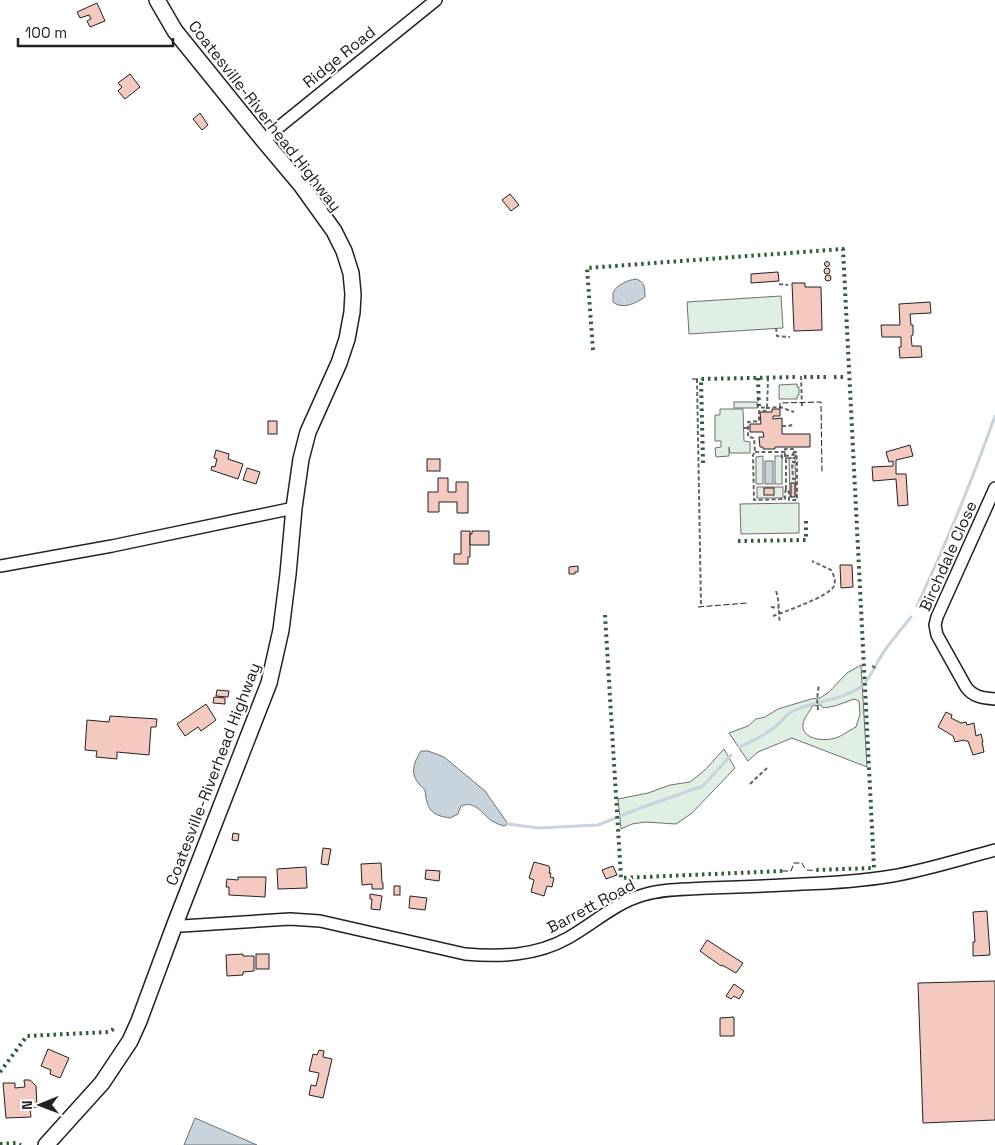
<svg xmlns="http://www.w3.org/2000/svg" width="995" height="1145" viewBox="0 0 995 1145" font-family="'Space Grotesk',sans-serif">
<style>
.green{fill:#e0efe3;stroke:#6f6f6f;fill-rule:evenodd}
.water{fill:#c7d3dd;stroke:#6f6f6f}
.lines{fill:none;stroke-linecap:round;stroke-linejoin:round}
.stream{stroke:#c7d3dd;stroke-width:3}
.building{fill:#f3c9c0;stroke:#222}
.minor-casing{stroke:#222;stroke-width:14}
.major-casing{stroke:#222;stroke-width:18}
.path{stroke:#646464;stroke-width:2;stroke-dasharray:4 2.5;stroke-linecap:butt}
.minor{stroke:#fff;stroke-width:11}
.major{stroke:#fff;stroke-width:15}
.hedge{stroke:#2f5e38;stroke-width:4;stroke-dasharray:2.5 4;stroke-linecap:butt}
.fence{stroke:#222;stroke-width:1;stroke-dasharray:6 2.5;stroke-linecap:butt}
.labels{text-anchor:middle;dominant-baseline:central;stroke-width:4;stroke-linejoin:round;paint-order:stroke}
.street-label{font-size:16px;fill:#222;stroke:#fff}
</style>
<rect width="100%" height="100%" fill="#fff"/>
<g class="green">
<polygon points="781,296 783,328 689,334 687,302"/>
<polygon points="797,384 797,387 799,387 799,395 797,396 797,399 779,399 779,385"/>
<rect x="734" y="402" width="23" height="6"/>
<polygon points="720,409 743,409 744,441 750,442 750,453 730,453 729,447 729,456 716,457 715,448 721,447 721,441 715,441 715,415 720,415"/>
<polygon points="763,456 763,484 756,484 756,457"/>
<rect x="775" y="456" width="7" height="28"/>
<polygon points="789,458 795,458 796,496 790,497"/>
<rect x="757" y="487" width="26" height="11"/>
<polygon points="799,503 799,533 741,534 740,504"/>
<path d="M861,665L867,767L792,738L758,752L748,761L729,733L748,726L756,719L765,717L778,709L811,699L820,698L829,692L847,673ZM854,699L859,701L860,714L856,727C848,731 840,738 831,739C820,741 801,738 803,724C804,717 810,712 812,706L821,705L823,708L835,706Z"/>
<polygon points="724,749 735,768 692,813 676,824 645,822 632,824 621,829 618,799 648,793 670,785 690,782 705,770"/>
</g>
<g class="water">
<path d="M636,279C645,282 645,288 645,297C636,303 623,310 613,302C613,300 613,295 613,293C616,285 628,280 636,279Z"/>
<rect x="765" y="461" width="8" height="23"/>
<path d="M421,751H428L444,757L485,791L508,824L504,826C500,825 496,823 492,821C482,814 475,800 461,806L458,814L450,818C430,815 427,809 425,790C410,777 411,767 421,751Z"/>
<polygon points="195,1118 257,1145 184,1145"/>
</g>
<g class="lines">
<g class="stream">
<path d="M917,606C946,544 972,481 995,416"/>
<path d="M739,747C753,741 765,735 776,726C782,721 787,714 793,711C814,701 839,701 859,688C869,682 877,661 885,650C893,639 902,628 911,617"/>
<polyline points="508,824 539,828 598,825 643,807 703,786 731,755"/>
</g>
</g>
<g class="building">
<polygon points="97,3 105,21 90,27 87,21 91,19 89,15 80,18 77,12"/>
<polygon points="130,74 140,87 125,99 118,91 122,87 118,83"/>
<polygon points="200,113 208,125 202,130 193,119"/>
<polygon points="510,194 519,205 511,211 502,200"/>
<circle cx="827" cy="264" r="2.5"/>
<circle cx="827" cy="271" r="3"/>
<polygon points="778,272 779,281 751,283 751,274"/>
<circle cx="828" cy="278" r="3"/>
<polygon points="792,283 805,283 805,287 821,287 822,330 794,331"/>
<polygon points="930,302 931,313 910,314 911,325 913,325 913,335 911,336 912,346 921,346 922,357 900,358 899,347 901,347 901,337 882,337 881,325 900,325 899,304"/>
<polygon points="772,409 780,409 780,416 773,416 773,419 782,418 782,434 810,434 810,447 775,447 775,449 763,449 763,447 760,447 759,437 764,437 763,432 750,432 750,424 761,424 760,412 772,412"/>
<rect x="268" y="421" width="9" height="13"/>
<polygon points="910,445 913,456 896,460 896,474 906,474 908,505 898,506 896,479 873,481 872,467 893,466 893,461 889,462 886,452"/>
<polygon points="216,450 229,454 228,459 243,464 238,479 211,470 212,466 215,467 217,459 214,458"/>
<rect x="427" y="459" width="13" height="12"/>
<polygon points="247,468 260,472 256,484 243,480"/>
<polygon points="438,478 448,478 448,492 456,492 456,482 468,482 468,513 457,513 457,502 439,502 439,512 428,512 428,492 438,492"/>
<rect x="791" y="483" width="4" height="14"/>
<rect x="764" y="488" width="10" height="7"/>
<polygon points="461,531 470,531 470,557 468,557 468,564 454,564 454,554 461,554"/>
<polygon points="472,531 489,531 489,545 470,545 470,534 472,534"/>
<polygon points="840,565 852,565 853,587 841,588"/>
<polygon points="578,566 578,572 575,572 575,574 569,574 569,567"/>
<polygon points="217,690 229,691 228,697 216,696"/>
<polygon points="214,697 225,698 225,704 213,703"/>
<polygon points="206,704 216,720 201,731 198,727 185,736 177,724"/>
<polygon points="946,712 952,715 951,718 961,723 966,722 967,725 974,723 976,736 981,734 983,742 982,742 984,752 973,755 968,741 965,741 964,740 955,742 953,736 938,727"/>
<polygon points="110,716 157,719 156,727 151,727 149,755 117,752 117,759 96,757 97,751 85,750 87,720 109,722"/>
<polygon points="233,833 239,834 238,841 232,840"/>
<polygon points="323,848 331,849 328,865 321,864"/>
<polygon points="534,862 549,866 550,870 549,873 551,873 550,877 554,878 552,887 547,886 544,896 531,892 534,880 529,878"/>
<polygon points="381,863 382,883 383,883 383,889 372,889 372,884 362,885 361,864"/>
<polygon points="613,866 617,875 606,879 602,870"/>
<polygon points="306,867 307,888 278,889 277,869"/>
<polygon points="426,870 440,871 439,881 425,879"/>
<polygon points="238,877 266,877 265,897 229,895 229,887 226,887 227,879 238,880"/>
<rect x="394" y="886" width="6" height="9"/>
<polygon points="370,894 382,896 380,910 371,909 372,899 370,899"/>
<polygon points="410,896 427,898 425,910 409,908"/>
<polygon points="987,911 990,955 973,956 973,942 975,942 973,912"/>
<polygon points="707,940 743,963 736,973 722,965 721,966 700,951"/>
<polygon points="243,954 243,956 254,956 254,971 243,972 243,975 227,976 226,955"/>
<rect x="256" y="954" width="13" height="15"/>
<polygon points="995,981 995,1120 923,1123 918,983"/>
<polygon points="734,984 744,991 739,999 734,996 731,999 726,996"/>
<polygon points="734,1017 734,1036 720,1036 720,1018"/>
<polygon points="48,1049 69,1058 60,1078 50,1074 51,1070 41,1066"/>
<polygon points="319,1050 324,1051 323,1057 332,1059 323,1098 309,1095 311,1085 316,1086 319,1073 309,1071 313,1054 317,1055"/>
<polygon points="24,1080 30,1080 36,1086 37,1107 30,1108 31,1117 6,1118 3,1083 15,1083 15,1088 25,1087"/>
</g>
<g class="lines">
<g class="minor-casing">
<g id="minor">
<polyline points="264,141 274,131 436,0"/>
<path d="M995,488L937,617L935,625L937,635L966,687C973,697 983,698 995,699"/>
<polyline points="0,566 112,546 294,508"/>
<path d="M175,924L182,926L290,919L320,921L465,954C500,957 536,956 568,938C593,924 615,903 643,895C663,889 686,889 707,888C739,887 770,886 802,884C832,883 862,881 892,876C927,870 961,859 995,850"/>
</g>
</g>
<g class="major-casing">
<polyline id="major" points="46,1145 102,1083 130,1041 139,1021 175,924 269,683 281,630 288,574 294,508 301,459 308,432 339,363 347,339 352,312 353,294 351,273 344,251 334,231 301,185 264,141 175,31 157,0"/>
</g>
<g class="path">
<polyline points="779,284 788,285"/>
<polyline points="776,328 777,336 790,337"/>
<polyline points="801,376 802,408"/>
<polyline points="697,379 701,607"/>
<polyline points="758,397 758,407 767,408 768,379"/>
<polyline points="782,426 789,426 794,424"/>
<polyline points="743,428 750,428"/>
<polyline points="755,452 785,452"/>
<polyline points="793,452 796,452 797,461"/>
<polyline points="785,456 793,455 793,449 785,449 785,459 786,460 786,489 789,492 789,500 797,500 797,461 799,461"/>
<polyline points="796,462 792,462 793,479 797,479"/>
<polyline points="786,489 785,493 785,499 754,500 753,455 755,452 754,438 748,437 748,422 759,421 759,411 767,411 767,408 780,407 794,412"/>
<path d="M776,591C780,602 778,613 780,623"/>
<polyline points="771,607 779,608"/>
<path d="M773,616C784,612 830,596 834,586C836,581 834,575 831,570L812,561"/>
<polyline points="872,666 876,668"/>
<polyline points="818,710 817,699 819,684"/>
<polyline points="750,784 767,768"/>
</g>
<use href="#minor" class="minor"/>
<use href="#major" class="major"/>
<g class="hedge">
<polyline points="593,350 587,268 843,249 874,868 815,870"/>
<polyline points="804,377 827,377"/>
<polyline points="834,377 843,377"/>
<polyline points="758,378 759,406"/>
<polyline points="703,463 701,379 798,377"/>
<polyline points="738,541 806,540 806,519"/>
<polyline points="605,615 621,878 782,871"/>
<polyline points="0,1072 27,1036 108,1032 112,1030 116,1026"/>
<polyline points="0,1144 16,1143 21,1145"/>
</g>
<g class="fence">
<polyline points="692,379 701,379"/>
<polyline points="780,409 780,403 821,402 822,474"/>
<polyline points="782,454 782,458 783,458"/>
<polyline points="785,458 795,458 795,453"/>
<polyline points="698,607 747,603"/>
<path d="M782,871H791L794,863H802C805,870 807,871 815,870"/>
</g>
</g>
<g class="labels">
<g class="street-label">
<text transform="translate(339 57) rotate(-39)">Ridge Road</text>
<text transform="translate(265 116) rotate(52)">Coatesville-Riverhead Highway</text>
<text transform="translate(948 556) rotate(-66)">Birchdale Close</text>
<text transform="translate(213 774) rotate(-69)">Coatesville-Riverhead Highway</text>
<text transform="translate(591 906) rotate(-28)">Barrett Road</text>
</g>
</g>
<g transform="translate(40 1105) rotate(269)" stroke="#ffffff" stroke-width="4" paint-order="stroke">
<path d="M0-4L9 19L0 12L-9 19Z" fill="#222222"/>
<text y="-8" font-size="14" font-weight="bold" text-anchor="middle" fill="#222222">N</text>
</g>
<path d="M18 38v8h155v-8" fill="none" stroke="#222222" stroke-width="2.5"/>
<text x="25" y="38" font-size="15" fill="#222222" stroke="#ffffff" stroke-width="4" paint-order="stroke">100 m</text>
</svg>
